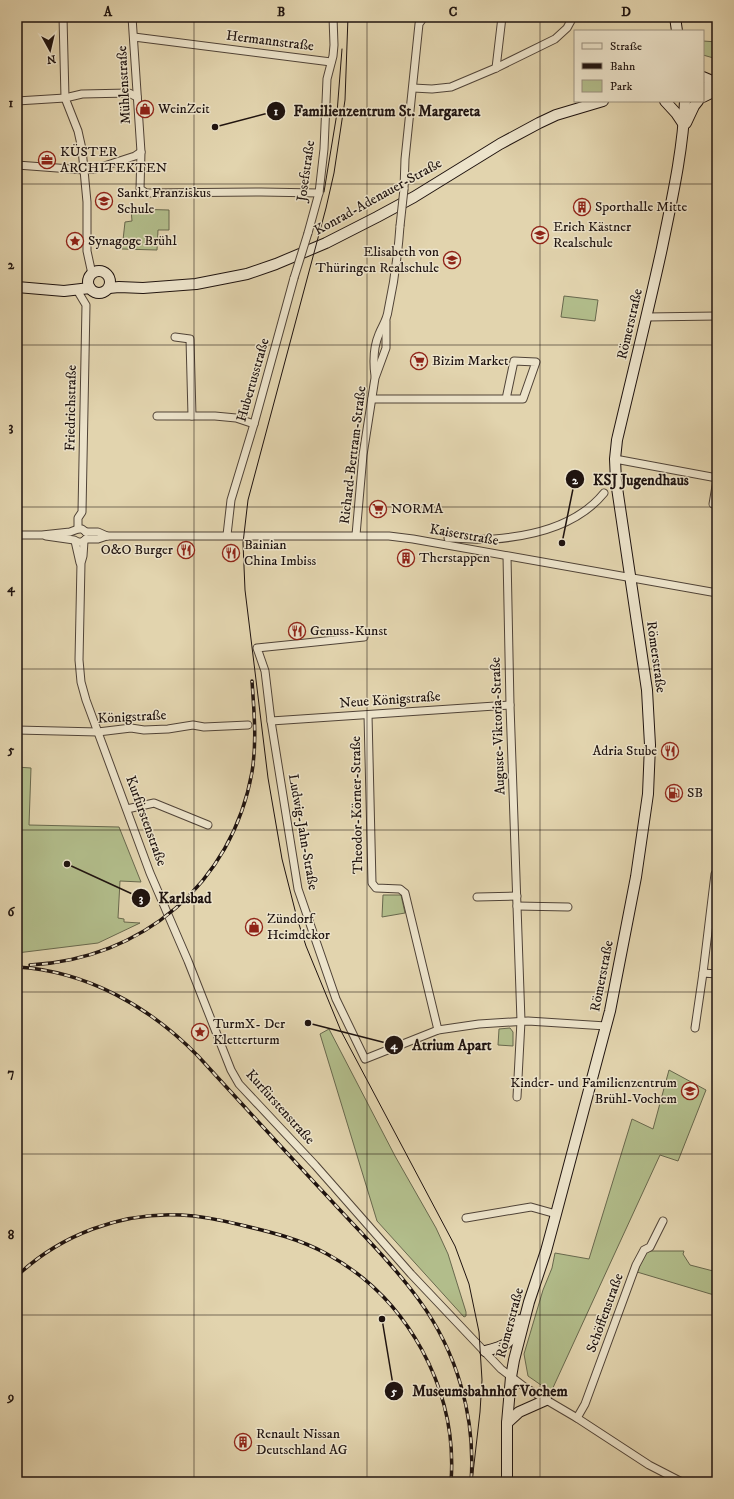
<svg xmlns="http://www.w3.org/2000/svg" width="734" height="1499" viewBox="0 0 734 1499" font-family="'IM FELL DW Pica',serif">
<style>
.green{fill:#b2bd8b;stroke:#68684d}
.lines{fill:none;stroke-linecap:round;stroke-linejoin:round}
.minor-casing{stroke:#504337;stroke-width:9}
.secondary-casing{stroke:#1f130f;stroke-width:12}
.minor{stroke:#ece3ca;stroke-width:7}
.secondary{stroke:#ece3ca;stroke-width:10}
.tram{stroke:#1f130f;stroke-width:1}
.rail-casing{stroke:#1f130f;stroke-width:3.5}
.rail{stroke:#ece3ca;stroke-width:2;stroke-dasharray:6;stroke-linecap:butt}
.minor-bridge-casing{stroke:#504337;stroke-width:9;stroke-linecap:butt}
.minor-bridge{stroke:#ece3ca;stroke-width:7}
.grid{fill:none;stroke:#1f130f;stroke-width:1;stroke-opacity:0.55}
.labels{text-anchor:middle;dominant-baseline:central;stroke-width:3;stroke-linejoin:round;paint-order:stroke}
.street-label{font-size:14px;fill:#1f130f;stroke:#ece3ca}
.poi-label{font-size:14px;fill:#1f130f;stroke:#ece3ca;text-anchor:start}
.leader{fill:none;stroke:#1f130f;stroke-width:1.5}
.callout-dot{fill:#1f130f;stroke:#ece3ca;stroke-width:1.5}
.mark-label{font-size:12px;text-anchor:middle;font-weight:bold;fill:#fff}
.callout-label{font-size:15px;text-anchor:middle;font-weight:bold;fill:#1f130f;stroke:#ece3ca;stroke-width:3;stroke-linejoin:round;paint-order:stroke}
.neatline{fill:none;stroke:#1f130f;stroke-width:1.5}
.grid-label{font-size:13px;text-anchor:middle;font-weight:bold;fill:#1f130f}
</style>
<rect width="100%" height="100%" fill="#e2d4ae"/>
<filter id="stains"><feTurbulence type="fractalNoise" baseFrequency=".005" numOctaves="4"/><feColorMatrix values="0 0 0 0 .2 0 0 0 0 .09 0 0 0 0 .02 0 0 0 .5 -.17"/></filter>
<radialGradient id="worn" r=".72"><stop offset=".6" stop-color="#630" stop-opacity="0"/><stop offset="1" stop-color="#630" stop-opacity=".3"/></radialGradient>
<g class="green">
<polygon points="703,41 717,42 717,59 703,55"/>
<polygon points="131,209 169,210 169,230 158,230 157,250 122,249 125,222 132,221"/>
<polygon points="564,296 598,300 595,321 561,317"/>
<polygon points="17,767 31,768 29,825 119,827 141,882 120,881 118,918 124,919 124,922 140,923 98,943 17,953"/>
<polygon points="383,895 401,895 405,913 382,917"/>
<polygon points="510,1028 513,1032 513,1046 498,1045 499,1029"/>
<polygon points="329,1029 395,1156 436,1228 448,1254 466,1312 466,1316 464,1317 377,1221 320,1034"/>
<polygon points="669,1070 706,1090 678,1161 660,1155 551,1392 528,1376 524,1354 543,1290 552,1268 555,1253 589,1259 632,1119 653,1129"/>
<polygon points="646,1251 684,1251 683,1254 690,1265 717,1272 717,1285 714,1295 637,1272"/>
</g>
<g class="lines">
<g class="minor-casing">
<g id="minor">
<polyline points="63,17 65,98 78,131 82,149 87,202 87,251 92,274"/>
<polyline points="132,17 141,152 140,189 146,193 261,192 319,193"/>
<polyline points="134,37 331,62"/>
<polyline points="496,68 502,17"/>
<polyline points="413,88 432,89 451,87 496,68 555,39 567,28 573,17"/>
<polyline points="17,101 65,98 82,94 129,93 137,97"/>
<polyline points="17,165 84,170 95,169 135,156 141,152"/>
<polyline points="404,189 405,159 419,24 424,17"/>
<polyline points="308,233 319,193 324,149 327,79 333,56 334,45 333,17"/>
<polyline points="77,290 86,305 82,512 78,518 78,529"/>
<polyline points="647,317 717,316"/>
<polyline points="175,337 190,339 192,416"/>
<path d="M375,376C373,361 373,348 379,334C382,326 387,320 388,311C394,283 398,255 400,226"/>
<polyline points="372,399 523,399 536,362 514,361 506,399"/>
<polyline points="157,416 215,416 236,418 254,424"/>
<polyline points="615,459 717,478"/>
<polyline points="713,504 717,480"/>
<polyline points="86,532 98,532 107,536"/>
<polyline points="17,535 42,535 70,532 78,529 82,529 86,532"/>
<polyline points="227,535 231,500 254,424 294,278"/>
<polyline points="356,535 363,455 375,378 386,348 386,321"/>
<polyline points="46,536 74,540 78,542 82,542 86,539"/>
<path d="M448,538C463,538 479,540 494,539C533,536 578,525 604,493"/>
<polyline points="86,539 98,539 107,536 389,536 413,539 717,593"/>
<polyline points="75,541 80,563"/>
<polyline points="84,541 83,556 81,563 79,660 81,682 86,700 150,873 188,961 231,1070 239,1084 315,1165 411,1274 501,1369 526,1388 577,1418 649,1465 682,1482"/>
<polyline points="507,556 510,705 521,1021 517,1097"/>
<polyline points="364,637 257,648 265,671 271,721 298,889 336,999 365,1059 438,1030 479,1024 528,1021 606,1026"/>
<polyline points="368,715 372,883 376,888 400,889 405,893 438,1030"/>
<polyline points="271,721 510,705"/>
<polyline points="17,730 98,732 131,728 144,730 168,729 193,725 204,727 248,725"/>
<polyline points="127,809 154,803 208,825"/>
<polyline points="717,810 717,816"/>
<polyline points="477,897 517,896"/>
<polyline points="517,906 568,907"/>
<polyline points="703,973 715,874 717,871"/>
<polyline points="695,1028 703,973 717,974"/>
<polyline points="466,1218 531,1207 556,1214"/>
<polyline points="577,1418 585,1404 636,1265 644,1250 650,1247 663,1221"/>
</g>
</g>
<g class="secondary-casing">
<g id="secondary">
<polyline points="675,17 677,31"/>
<polyline points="703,77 717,83"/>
<polyline points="703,88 717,87"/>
<polyline points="703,97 717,90"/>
<polyline points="665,101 676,113 684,125"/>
<polyline points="686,123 694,106 698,101"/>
<circle cx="99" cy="282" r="11"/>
<polyline points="17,287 64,291 90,288"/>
<polyline points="109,288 119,287 143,288 196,284 247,274 276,264 326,243 377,217 414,197 500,144 539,123 556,115 603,101"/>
<path d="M485,1351C511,1345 509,1343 520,1320"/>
<polyline points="507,1423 519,1412 546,1400"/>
<path d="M507,1482V1423L511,1377L514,1360L529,1302L546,1251L556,1214L610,1011L636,877L648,794L650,745L647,690L616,481L615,459L617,440C632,376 648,312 662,248C672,199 683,151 685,101"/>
</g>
</g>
<use href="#minor" class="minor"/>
<use href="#secondary" class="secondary"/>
<g class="tram">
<polyline points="348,17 345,100 334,173 326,208 248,500 243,543 245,590 268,778 282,859 297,918 306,946 341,1031 455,1246 469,1284 479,1332 482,1380 480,1412 472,1482"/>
<polyline points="324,192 337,113 342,49"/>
</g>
<g class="rail-casing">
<g id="rail">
<path d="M30,965C142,959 232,884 252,772C257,742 254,711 252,681"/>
<path d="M17,967C87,971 150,1007 198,1056C241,1103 284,1150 327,1196C358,1230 392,1263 419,1300C457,1352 476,1417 471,1482"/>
<path d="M17,1276C60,1235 121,1212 181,1215C201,1216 221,1220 241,1225C271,1232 300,1239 327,1254C408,1298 458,1390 451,1482"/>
</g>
</g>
<use href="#rail" class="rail"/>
<g class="minor-bridge-casing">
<g id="minor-bridge">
<polyline points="400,226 404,189"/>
<polyline points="294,278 308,233"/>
</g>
</g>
<use href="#minor-bridge" class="minor-bridge"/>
</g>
<path class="grid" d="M194,17V1482M367,17V1482M540,17V1482M17,184H717M17,345H717M17,507H717M17,669H717M17,830H717M17,992H717M17,1154H717M17,1315H717"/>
<defs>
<g id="shop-ring" transform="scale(0.9)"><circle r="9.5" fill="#ece3ca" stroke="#8f2418" stroke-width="1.5"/><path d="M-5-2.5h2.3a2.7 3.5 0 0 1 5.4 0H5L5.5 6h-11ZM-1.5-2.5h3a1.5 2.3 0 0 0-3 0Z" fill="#8f2418"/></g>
<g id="office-ring" transform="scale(0.9)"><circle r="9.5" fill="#ece3ca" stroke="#8f2418" stroke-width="1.5"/><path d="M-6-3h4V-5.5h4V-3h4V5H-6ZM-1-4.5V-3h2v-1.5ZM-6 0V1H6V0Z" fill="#8f2418"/></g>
<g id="school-ring" transform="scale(0.9)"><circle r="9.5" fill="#ece3ca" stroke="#8f2418" stroke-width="1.5"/><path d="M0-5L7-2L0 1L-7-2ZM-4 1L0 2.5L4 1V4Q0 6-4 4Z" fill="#8f2418"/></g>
<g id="building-ring" transform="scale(0.9)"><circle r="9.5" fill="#ece3ca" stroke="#8f2418" stroke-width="1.5"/><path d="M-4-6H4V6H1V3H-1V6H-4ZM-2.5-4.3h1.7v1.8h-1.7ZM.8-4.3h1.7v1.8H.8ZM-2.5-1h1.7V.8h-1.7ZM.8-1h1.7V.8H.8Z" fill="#8f2418"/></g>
<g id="sight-ring" transform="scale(0.9)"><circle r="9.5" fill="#ece3ca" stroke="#8f2418" stroke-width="1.5"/><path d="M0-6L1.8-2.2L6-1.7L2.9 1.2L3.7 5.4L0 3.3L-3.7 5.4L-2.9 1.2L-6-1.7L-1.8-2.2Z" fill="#8f2418"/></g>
<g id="supermarket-ring" transform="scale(0.9)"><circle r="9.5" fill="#ece3ca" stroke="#8f2418" stroke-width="1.5"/><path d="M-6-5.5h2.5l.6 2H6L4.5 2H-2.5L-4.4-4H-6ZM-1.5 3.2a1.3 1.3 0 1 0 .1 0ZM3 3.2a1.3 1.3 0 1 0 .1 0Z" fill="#8f2418"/></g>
<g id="restaurant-ring" transform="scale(0.9)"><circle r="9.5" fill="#ece3ca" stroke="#8f2418" stroke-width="1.5"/><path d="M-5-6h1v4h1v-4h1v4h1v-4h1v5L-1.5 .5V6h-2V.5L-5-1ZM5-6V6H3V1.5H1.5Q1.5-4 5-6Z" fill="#8f2418"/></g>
<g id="fuel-ring" transform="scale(0.9)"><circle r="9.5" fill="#ece3ca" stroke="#8f2418" stroke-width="1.5"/><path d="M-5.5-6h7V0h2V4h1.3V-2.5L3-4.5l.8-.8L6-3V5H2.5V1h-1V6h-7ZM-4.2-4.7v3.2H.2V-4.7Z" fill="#8f2418"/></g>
</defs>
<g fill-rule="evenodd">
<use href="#shop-ring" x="145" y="109"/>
<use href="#office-ring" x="47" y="160"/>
<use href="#school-ring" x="104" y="201"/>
<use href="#building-ring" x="582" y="207"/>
<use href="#school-ring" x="540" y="235"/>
<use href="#sight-ring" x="75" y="241"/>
<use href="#school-ring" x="452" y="260"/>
<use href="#supermarket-ring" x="419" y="361"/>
<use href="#supermarket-ring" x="378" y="509"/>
<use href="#restaurant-ring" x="186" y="550"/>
<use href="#restaurant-ring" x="231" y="553"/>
<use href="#building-ring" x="406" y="558"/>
<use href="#restaurant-ring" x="297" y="631"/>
<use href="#restaurant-ring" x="670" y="751"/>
<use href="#fuel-ring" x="674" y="793"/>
<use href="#shop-ring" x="254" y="927"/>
<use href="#sight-ring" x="200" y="1032"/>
<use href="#school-ring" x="690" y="1091"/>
<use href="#building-ring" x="243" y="1442"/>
</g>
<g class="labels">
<g class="street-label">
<text transform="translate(270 41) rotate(7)">Hermannstraße</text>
<text transform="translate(124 85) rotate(-93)">Mühlenstraße</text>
<text transform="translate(306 171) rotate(-82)">Josefstraße</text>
<text transform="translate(378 197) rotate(-29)">Konrad-Adenauer-Straße</text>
<text transform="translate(630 324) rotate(-77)">Römerstraße</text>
<text transform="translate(253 380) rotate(-74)">Hubertusstraße</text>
<text transform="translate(71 408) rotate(-89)">Friedrichstraße</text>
<text transform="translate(353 455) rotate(-83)">Richard-Bertram-Straße</text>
<text transform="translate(464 535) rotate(10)">Kaiserstraße</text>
<text transform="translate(656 657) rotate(82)">Römerstraße</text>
<text transform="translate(390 700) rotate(-4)">Neue Königstraße</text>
<text transform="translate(132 717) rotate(-3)">Königstraße</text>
<text transform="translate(498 726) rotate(-92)">Auguste-Viktoria-Straße</text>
<text transform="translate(357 805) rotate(-91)">Theodor-Körner-Straße</text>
<text transform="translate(146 821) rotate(70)">Kurfürstenstraße</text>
<text transform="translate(303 832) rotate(80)">Ludwig-Jahn-Straße</text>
<text transform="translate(602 976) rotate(-79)">Römerstraße</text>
<text transform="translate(280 1107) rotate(48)">Kurfürstenstraße</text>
<text transform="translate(605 1313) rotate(-70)">Schöffenstraße</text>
<text transform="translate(510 1323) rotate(-75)">Römerstraße</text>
</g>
<g class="poi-label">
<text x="158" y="109">WeinZeit</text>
<text x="60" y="152">KÜSTER<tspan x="60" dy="16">ARCHITEKTEN</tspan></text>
<text x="117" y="193">Sankt Franziskus<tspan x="117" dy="16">Schule</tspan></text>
<text x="595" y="207">Sporthalle Mitte</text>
<text x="553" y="227">Erich Kästner<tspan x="553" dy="16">Realschule</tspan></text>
<text x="88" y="241">Synagoge Brühl</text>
<text x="439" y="252" text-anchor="end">Elisabeth von<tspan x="439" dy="16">Thüringen Realschule</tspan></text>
<text x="432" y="361">Bizim Market</text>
<text x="391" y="509">NORMA</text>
<text x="244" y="545">Bainian<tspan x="244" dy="16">China Imbiss</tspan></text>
<text x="173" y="550" text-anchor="end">O&amp;O Burger</text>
<text x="419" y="558">Therstappen</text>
<text x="310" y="631">Genuss-Kunst</text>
<text x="657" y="751" text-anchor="end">Adria Stube</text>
<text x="687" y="793">SB</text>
<text x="267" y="919">Zündorf<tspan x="267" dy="16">Heimdekor</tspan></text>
<text x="213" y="1024">TurmX- Der<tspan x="213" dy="16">Kletterturm</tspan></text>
<text x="677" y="1083" text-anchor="end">Kinder- und Familienzentrum<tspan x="677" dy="16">Brühl-Vochem</tspan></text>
<text x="256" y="1434">Renault Nissan<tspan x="256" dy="16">Deutschland AG</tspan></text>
</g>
</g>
<path class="leader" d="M215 127L276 111M562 543L575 479M67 864L141 898M308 1023L394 1045M382 1319L394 1391"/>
<g class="callout-dot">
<circle cx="215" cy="127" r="4"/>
<circle cx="562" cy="543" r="4"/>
<circle cx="67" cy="864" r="4"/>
<circle cx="308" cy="1023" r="4"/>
<circle cx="382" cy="1319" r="4"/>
<circle cx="276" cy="111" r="10"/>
<circle cx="575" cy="479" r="10"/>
<circle cx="141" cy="898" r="10"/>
<circle cx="394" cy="1045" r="10"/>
<circle cx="394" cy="1391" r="10"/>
</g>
<g class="mark-label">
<text x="276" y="115">1</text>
<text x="575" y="484">2</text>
<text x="141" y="902">3</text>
<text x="394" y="1049">4</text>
<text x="394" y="1395">5</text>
</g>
<g class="callout-label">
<text x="387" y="116">Familienzentrum St. Margareta</text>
<text x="641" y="485">KSJ Jugendhaus</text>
<text x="185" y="903">Karlsbad</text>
<text x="452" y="1050">Atrium Apart</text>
<text x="490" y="1396">Museumsbahnhof Vochem</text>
</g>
<rect width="734" height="1499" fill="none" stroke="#e2d4ae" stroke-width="44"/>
<rect x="574" y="30" width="130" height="72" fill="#ece3ca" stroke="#9a907f"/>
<rect x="582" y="43" width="20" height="6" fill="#ece3ca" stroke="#9a907f"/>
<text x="610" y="50" font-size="12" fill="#1f130f">Straße</text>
<rect x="582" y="63" width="20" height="6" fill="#1f130f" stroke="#9a907f"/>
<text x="610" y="70" font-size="12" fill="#1f130f">Bahn</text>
<rect x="582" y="80" width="20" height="12" fill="#b2bd8b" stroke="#9a907f"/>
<text x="610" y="90" font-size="12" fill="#1f130f">Park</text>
<g transform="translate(50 50) rotate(172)" stroke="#ece3ca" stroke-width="3" paint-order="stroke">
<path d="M0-3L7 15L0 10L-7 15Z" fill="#1f130f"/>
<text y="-6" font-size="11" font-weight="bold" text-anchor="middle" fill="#1f130f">N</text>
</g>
<rect x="22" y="22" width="690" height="1455" class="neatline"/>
<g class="grid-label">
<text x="108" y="16">A</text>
<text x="281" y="16">B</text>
<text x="453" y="16">C</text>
<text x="626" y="16">D</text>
<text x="11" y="107">1</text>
<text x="11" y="269">2</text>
<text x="11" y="431">3</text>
<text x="11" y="592">4</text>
<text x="11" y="754">5</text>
<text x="11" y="916">6</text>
<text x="11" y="1077">7</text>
<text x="11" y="1239">8</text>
<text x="11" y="1401">9</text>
</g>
<rect width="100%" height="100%" filter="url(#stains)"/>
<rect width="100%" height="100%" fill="url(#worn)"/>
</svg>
